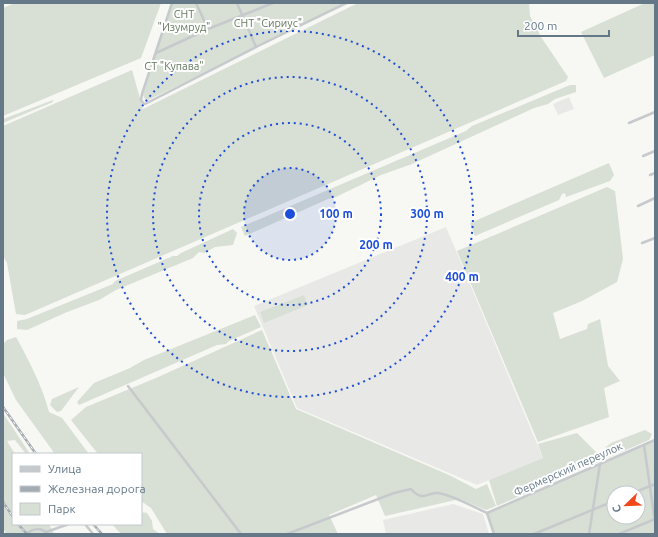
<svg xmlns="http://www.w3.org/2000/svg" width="658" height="537" viewBox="0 0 658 537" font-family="Ubuntu,sans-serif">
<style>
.built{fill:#e8e9e7}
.green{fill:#d8dfd4;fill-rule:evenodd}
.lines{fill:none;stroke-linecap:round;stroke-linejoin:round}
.minor{stroke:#c6cacd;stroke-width:2.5}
.rail-casing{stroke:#a4abb1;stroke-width:2.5}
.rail{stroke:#fff;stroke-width:1;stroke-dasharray:3;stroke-linecap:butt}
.ring{fill:none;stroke:#1d4ed8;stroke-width:2;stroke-dasharray:2 4}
.labels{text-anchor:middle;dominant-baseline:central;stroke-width:4;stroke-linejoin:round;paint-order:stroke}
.park-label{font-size:11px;fill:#65795f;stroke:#fff}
.street-label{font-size:11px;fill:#647887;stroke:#fff}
.centre{fill:#1d4ed8;stroke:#fff;stroke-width:2}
.ring-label{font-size:12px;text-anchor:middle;font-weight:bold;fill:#1d4ed8;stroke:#fff;stroke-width:4;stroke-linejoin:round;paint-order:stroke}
</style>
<rect width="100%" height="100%" fill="#f7f7f3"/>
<g class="built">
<polygon points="569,97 574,109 558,115 553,104"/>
<polygon points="446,227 543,458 477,485 297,408 254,306"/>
<polygon points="453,504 483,514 489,534 386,534 383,520"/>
</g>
<g class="green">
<polygon points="15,3 161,3 141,58 3,116 3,8"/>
<polygon points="172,3 350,3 146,101 143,95"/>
<polygon points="358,3 529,3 530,16 541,37 568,77 566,81 25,315 16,314 7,263 3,256 3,126 132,70 143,109"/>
<polygon points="645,3 655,3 655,55 604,78 581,32"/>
<polygon points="570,85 576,85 576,92 555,99 548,104 534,108 412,164 381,175 336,197 328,199 245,236 241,227 466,131 472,126"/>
<polygon points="53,100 53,102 3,123 3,119"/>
<polygon points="609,163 614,175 610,181 566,197 565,193 562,194 559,200 475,236 470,223"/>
<polygon points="607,187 615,191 623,259 617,282 582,301 553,313 560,339 587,329 588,324 600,319 608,366 620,381 604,388 609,417 538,442 457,251"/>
<polygon points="233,229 237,233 233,245 215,247 204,253 199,252 193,258 116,290 99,300 67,312 27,330 17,329 17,321 27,319 113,284 115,281 173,256 177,256 181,253"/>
<polygon points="304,295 308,305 264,323 260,312"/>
<polygon points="255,315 261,327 229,341 226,344 217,345 79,405 77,402 94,383 130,368 144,360"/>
<polygon points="262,330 296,409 449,475 476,489 487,484 496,506 486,510 460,499 385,516 376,495 329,515 338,534 167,534 151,508 141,501 141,454 98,454 71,420 86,407 156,378"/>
<path d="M16,337C29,361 42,385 49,412L62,418L89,454H55L16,400L3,373V344L7,340Z"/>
<polygon points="79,387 61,411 57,412 50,405 52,399"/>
<polygon points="3,413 30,454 26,454 15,440 7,441 15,454 13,454 13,524 49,524 54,534 6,534 3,527"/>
<polygon points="645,430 652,434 649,440 605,459 602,453 606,447 611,443"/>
<polygon points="577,433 597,453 600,461 497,506 489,480 543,458 538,444"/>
<path d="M655,440V534H493L487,514ZM614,493H638V517H614Z"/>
<polygon points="141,512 147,513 152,521 153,529 160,534 121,534 112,524 141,524"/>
</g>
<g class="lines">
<g class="minor">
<polyline points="172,3 142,94 141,100 143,103 145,104 256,47 346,3"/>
<polyline points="196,3 208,29"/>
<polyline points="237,3 256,47"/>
<polyline points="156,53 208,29 273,3"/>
<polyline points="629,123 655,112"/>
<polyline points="643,156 655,151"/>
<polyline points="650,175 655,173"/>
<polyline points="638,206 655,198"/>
<polyline points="642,243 655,238"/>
<polyline points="128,386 241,534"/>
<polyline points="644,445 655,522"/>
<polyline points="633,493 655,484"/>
<polyline points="487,513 655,440"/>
<polyline points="85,524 93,534"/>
<polyline points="46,532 69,524"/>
<path d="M26,534C33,528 41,527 48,534"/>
<path d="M287,534L394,493L411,489C423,502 425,493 437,493C448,493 476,508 487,513L494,534"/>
<polyline points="534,534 614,501"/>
<polyline points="589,534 600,464"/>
<polyline points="619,534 655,519"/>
</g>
<g class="rail-casing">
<g id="rail">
<polyline points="3,407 36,454"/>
<polyline points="3,502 13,517"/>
<polyline points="18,524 27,534"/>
<polyline points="93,524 102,534"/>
</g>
</g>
<use href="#rail" class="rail"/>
</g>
<circle cx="290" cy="214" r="46" fill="#1d4ed8" fill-opacity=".12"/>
<g class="ring">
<circle cx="290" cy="214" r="46"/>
<circle cx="290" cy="214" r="91"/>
<circle cx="290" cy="214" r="137"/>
<circle cx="290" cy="214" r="183"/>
</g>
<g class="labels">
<g class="park-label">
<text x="184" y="14">СНТ<tspan x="184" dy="13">"Изумруд"</tspan></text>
<text x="268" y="23">СНТ "Сириус"</text>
<text x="174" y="66">СТ "Купава"</text>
</g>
<g class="street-label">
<text transform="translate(568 469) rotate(-24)">Фермерский переулок</text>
</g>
</g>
<circle cx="290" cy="214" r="6" class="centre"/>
<g class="ring-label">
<text x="336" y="218">100 m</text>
<text x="427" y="218">300 m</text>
<text x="376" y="249">200 m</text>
<text x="462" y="281">400 m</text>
</g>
<rect width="658" height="537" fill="none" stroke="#647887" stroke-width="8"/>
<rect x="12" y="453" width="130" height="72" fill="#ffffff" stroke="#c1c9cf"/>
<rect x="20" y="466" width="20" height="6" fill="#c6cacd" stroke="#c1c9cf"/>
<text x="48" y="473" font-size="12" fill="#647887">Улица</text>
<rect x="20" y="486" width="20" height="6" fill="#a4abb1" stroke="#c1c9cf"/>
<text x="48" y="493" font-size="12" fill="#647887">Железная дорога</text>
<rect x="20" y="503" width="20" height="12" fill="#d8dfd4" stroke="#c1c9cf"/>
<text x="48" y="513" font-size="12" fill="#647887">Парк</text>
<g transform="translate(626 505) rotate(247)"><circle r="19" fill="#ffffff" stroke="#c1c9cf"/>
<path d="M0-3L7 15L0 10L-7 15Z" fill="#f1471a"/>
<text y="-6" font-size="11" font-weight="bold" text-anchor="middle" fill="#647887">С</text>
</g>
<path d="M518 30v6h91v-6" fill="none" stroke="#647887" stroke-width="2"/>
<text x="524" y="30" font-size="12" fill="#647887" stroke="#ffffff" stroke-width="3" paint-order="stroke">200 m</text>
</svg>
